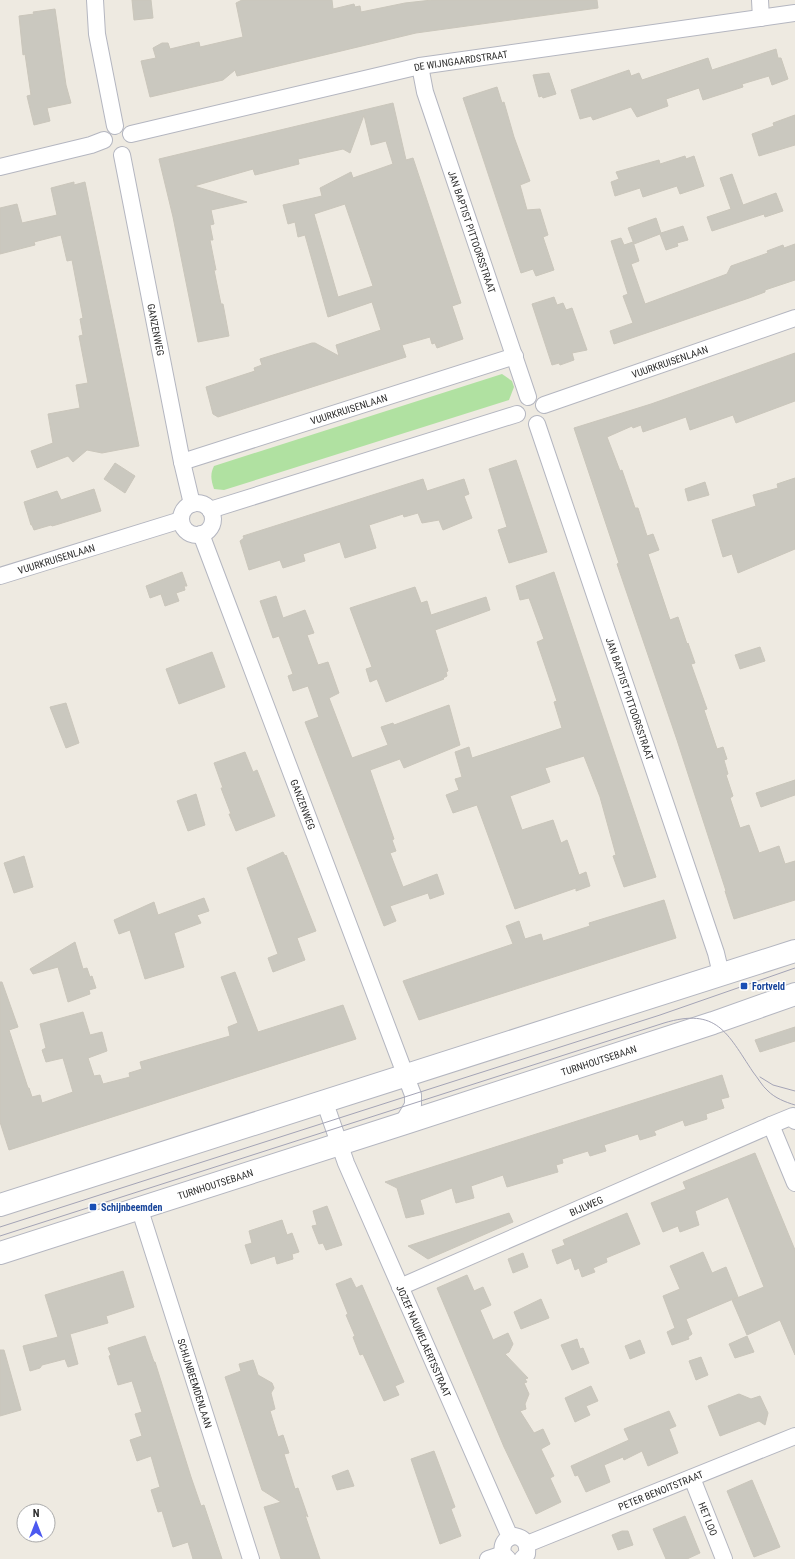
<svg xmlns="http://www.w3.org/2000/svg" width="795" height="1559" viewBox="0 0 795 1559" font-family="'Roboto Condensed',sans-serif">
<style>
.green{fill:#b0e1a1}
.building{fill:#cac8bf;stroke:#cac6bb;fill-rule:evenodd}
.lines{fill:none;stroke-linecap:round;stroke-linejoin:round}
.minor-casing{stroke:#b4b6c0;stroke-width:18}
.secondary-casing{stroke:#b4b6c0;stroke-width:24}
.minor{stroke:#fff;stroke-width:16}
.secondary{stroke:#fff;stroke-width:22}
.tram{stroke:#a4a4b6;stroke-width:1}
.transit-dot{fill:#1a4fb4;stroke:#fff;stroke-width:1.5}
.labels{text-anchor:middle;dominant-baseline:central;stroke-width:3;stroke-linejoin:round;paint-order:stroke}
.street-label{font-size:10px;fill:#2e2e2e;stroke:#fff}
.transit-label{font-size:10px;font-weight:bold;fill:#164399;stroke:#fff;text-anchor:start}
</style>
<rect width="100%" height="100%" fill="#eeeae1"/>
<path class="green" d="M502,374L512,381L514,387L509,400L224,490L214,489C211,480 210,474 214,466Z"/>
<g class="building">
<polygon points="132,0 151,0 153,18 134,20"/>
<polygon points="242,0 332,0 333,9 354,4 355,7 360,6 361,12 405,3 432,0 597,0 598,8 416,33 237,76 235,70 223,80 150,97 141,61 156,58 153,48 162,43 168,43 170,49 199,42 200,47 243,37 236,3"/>
<polygon points="55,9 66,85 71,103 47,108 50,121 34,125 27,96 31,95 25,54 23,55 19,16 34,14 33,12"/>
<polygon points="776,49 778,58 781,58 788,79 772,85 769,76 742,84 743,87 703,100 699,88 666,99 668,106 637,117 631,107 593,120 591,116 580,119 571,90 629,70 631,76 639,73 642,80 708,58 712,70"/>
<polygon points="549,73 556,94 543,98 542,96 539,97 533,75"/>
<polygon points="497,87 502,103 504,102 514,137 530,181 520,185 527,210 540,209 548,235 543,237 554,270 536,276 533,269 521,273 463,98"/>
<path d="M393,103L406,160L413,158L461,303L452,306L463,339L437,348L435,343L432,344L430,337L402,345L406,357L218,417L213,414L206,387L255,371L254,368L262,365L260,359L312,343H315L339,356L336,345L381,330L372,302L328,317L305,235L298,237L295,222L288,224L283,205L322,196L320,188L351,172L353,178L393,164L386,141L371,145L364,115L350,153L343,149L298,159L299,164L255,175L253,169L194,186L247,202L211,210L214,224L210,225L213,240H210L216,270H214L221,304H223L229,336L198,342L173,217L159,159ZM345,204L373,286L338,297L314,214Z"/>
<polygon points="795,115 795,145 759,156 752,134 774,126 773,123"/>
<polygon points="685,156 686,159 694,156 704,186 680,194 677,186 643,197 640,188 615,196 611,182 619,179 616,172 659,160 660,164"/>
<polygon points="732,174 743,205 776,193 783,211 765,217 764,214 712,231 707,217 731,209 720,178"/>
<polygon points="74,182 74,185 85,182 139,446 102,453 87,450 73,462 68,456 37,468 31,451 53,443 48,414 80,408 76,385 88,383 79,336 83,335 80,319 83,318 72,260 67,261 61,235 34,242 35,245 0,254 0,208 17,204 22,223 57,215 51,188"/>
<polygon points="656,218 661,233 683,226 688,240 677,243 678,246 666,250 660,234 634,244 628,228"/>
<polygon points="621,238 624,245 633,242 639,261 631,264 645,304 727,274 731,266 768,253 767,251 783,245 784,248 795,244 795,280 765,290 765,292 749,298 614,344 610,331 633,323 623,296 628,294 611,241"/>
<polygon points="554,297 557,305 563,303 566,310 572,308 587,350 572,353 574,360 560,365 559,363 552,365 532,304"/>
<polygon points="795,353 795,401 736,423 733,415 690,430 686,417 643,432 641,425 633,428 632,426 607,437 620,471 622,470 635,508 638,508 647,536 653,534 659,550 648,554 670,620 678,617 687,644 688,643 695,663 691,664 707,709 704,710 717,749 723,747 727,759 724,760 728,774 726,775 733,796 730,798 740,828 749,825 759,853 779,846 785,864 795,861 795,900 734,919 725,891 726,891 677,740 617,564 619,563 574,428 651,404"/>
<polygon points="516,460 547,552 509,563 498,530 507,527 489,469"/>
<polygon points="115,463 135,476 125,493 104,479"/>
<polygon points="795,478 795,549 738,573 732,554 723,557 712,520 756,506 753,495 778,488 777,484"/>
<polygon points="423,479 427,491 464,479 469,494 464,496 472,518 443,530 439,520 422,523 418,513 404,517 403,514 369,525 376,548 345,558 340,542 303,554 305,561 283,568 280,560 249,570 240,541 244,538 243,536"/>
<polygon points="705,482 709,495 688,501 685,489"/>
<polygon points="94,489 101,511 59,524 52,526 51,525 34,530 32,525 31,525 24,502 57,491 61,500"/>
<polygon points="182,572 187,586 184,586 185,590 176,593 179,601 165,606 161,594 150,598 146,586"/>
<polygon points="554,572 656,877 624,887 613,856 616,855 600,797 584,756 545,768 550,782 510,796 522,830 553,820 561,843 567,840 579,875 586,872 590,886 576,891 576,888 515,909 477,805 453,813 446,795 459,790 455,779 462,777 455,752 469,747 472,758 562,728 554,702 557,701 537,642 544,639 529,598 520,600 516,586"/>
<polygon points="415,587 421,603 427,601 431,615 486,597 490,610 435,630 448,671 446,672 447,676 443,678 444,679 386,702 377,679 370,682 366,669 372,667 350,608"/>
<polygon points="276,596 283,618 305,610 314,633 307,635 318,665 328,662 339,693 329,698 352,758 388,745 381,727 393,723 394,725 449,705 460,745 404,768 400,759 370,770 394,839 392,840 396,851 390,853 403,887 437,874 444,894 430,899 428,893 390,906 396,921 384,926 305,722 319,717 308,686 293,691 288,676 293,674 279,636 273,638 260,601"/>
<polygon points="760,647 765,661 740,669 735,655"/>
<polygon points="212,652 225,687 179,704 166,669"/>
<polygon points="66,703 79,743 66,748 50,707"/>
<polygon points="245,752 253,772 257,770 275,816 236,831 229,814 231,814 221,788 223,788 214,763"/>
<polygon points="795,780 795,795 761,807 756,793"/>
<polygon points="196,794 205,825 188,831 177,801"/>
<polygon points="283,852 285,856 286,855 316,931 297,938 305,960 273,972 268,958 278,954 247,868"/>
<polygon points="24,856 33,887 14,893 4,863"/>
<polygon points="204,898 209,911 197,915 201,923 174,933 184,967 145,979 130,930 119,934 114,920 154,902 158,915"/>
<polygon points="664,900 676,938 419,1020 403,981 513,944 506,926 519,921 525,939 541,934 543,941 590,926 589,923"/>
<polygon points="75,942 83,969 87,968 90,977 92,976 96,988 89,990 90,994 68,1002 58,967 33,974 30,969"/>
<polygon points="235,972 258,1032 343,1005 356,1039 9,1150 0,1122 0,982 2,982 18,1027 9,1030 28,1088 29,1088 32,1097 40,1095 42,1103 73,1092 63,1058 46,1062 42,1050 46,1048 40,1024 83,1012 90,1035 102,1032 107,1051 88,1058 94,1076 100,1075 103,1084 130,1077 129,1073 142,1069 140,1062 230,1036 228,1027 238,1023 221,977"/>
<polygon points="795,1027 795,1041 760,1052 755,1040"/>
<polygon points="722,1075 729,1097 721,1099 724,1108 706,1114 707,1119 685,1126 683,1120 654,1131 656,1135 640,1140 638,1134 604,1145 606,1151 590,1156 588,1151 562,1159 563,1163 556,1165 558,1172 507,1187 503,1175 471,1186 474,1198 456,1203 452,1188 420,1200 424,1214 406,1218 397,1188 385,1182"/>
<polygon points="755,1153 795,1250 795,1355 780,1320 747,1335 732,1300 764,1287 728,1197 695,1211 699,1225 680,1232 678,1226 663,1232 651,1203 686,1189 683,1182"/>
<polygon points="327,1206 342,1245 326,1250 323,1243 319,1244 312,1226 317,1225 313,1211"/>
<polygon points="509,1213 513,1222 428,1259 408,1246"/>
<polygon points="627,1213 640,1244 606,1258 607,1262 593,1268 595,1272 582,1277 579,1268 575,1270 571,1258 557,1264 552,1250 565,1245 563,1240"/>
<polygon points="282,1220 287,1235 292,1233 299,1252 292,1254 293,1259 277,1264 275,1256 251,1264 245,1245 252,1243 249,1231"/>
<polygon points="703,1252 712,1273 726,1267 738,1297 686,1319 692,1334 688,1337 689,1339 672,1345 667,1332 675,1328 663,1296 680,1289 670,1266"/>
<polygon points="523,1253 528,1267 513,1273 508,1259"/>
<polygon points="123,1271 134,1307 106,1316 108,1323 70,1334 78,1364 68,1367 65,1359 42,1365 40,1368 30,1371 23,1346 58,1337 45,1295"/>
<polygon points="467,1275 474,1291 483,1287 491,1305 480,1310 493,1340 508,1333 513,1344 509,1352 505,1354 528,1378 525,1379 527,1382 524,1383 529,1394 525,1404 526,1409 520,1411 534,1433 543,1429 550,1444 541,1449 554,1476 550,1478 561,1502 536,1514 504,1447 437,1288"/>
<polygon points="351,1278 356,1288 362,1285 404,1382 395,1386 399,1395 384,1401 363,1354 360,1355 353,1337 355,1336 346,1315 348,1314 336,1284"/>
<polygon points="541,1299 549,1318 521,1329 514,1312"/>
<polygon points="145,1336 154,1362 155,1362 191,1477 201,1506 204,1505 222,1559 193,1559 188,1542 173,1547 162,1511 158,1512 151,1490 160,1487 151,1456 137,1461 130,1440 142,1436 135,1414 142,1412 132,1381 118,1385 109,1356 111,1355 108,1348"/>
<polygon points="747,1336 754,1352 735,1358 729,1344"/>
<polygon points="577,1339 580,1349 583,1348 589,1363 572,1370 561,1345"/>
<polygon points="640,1340 645,1353 630,1359 625,1346"/>
<polygon points="0,1350 4,1350 21,1410 0,1416"/>
<polygon points="701,1357 708,1375 696,1380 689,1361"/>
<polygon points="253,1360 258,1375 272,1383 274,1388 271,1393 275,1409 270,1411 278,1437 283,1435 289,1453 284,1454 295,1489 298,1488 308,1517 305,1515 320,1559 281,1559 264,1507 281,1502 262,1490 225,1377 241,1371 239,1364"/>
<polygon points="591,1386 598,1401 586,1406 590,1415 575,1422 565,1398"/>
<polygon points="739,1394 751,1399 760,1396 768,1413 765,1425 759,1421 720,1436 708,1406"/>
<polygon points="669,1411 676,1426 669,1429 678,1453 648,1466 642,1451 624,1460 623,1457 604,1465 610,1482 586,1492 578,1475 575,1476 571,1466 629,1440 624,1429"/>
<polygon points="434,1451 455,1507 451,1509 461,1536 440,1544 411,1459"/>
<polygon points="348,1470 354,1486 337,1490 332,1476"/>
<polygon points="752,1480 780,1547 754,1557 727,1491"/>
<polygon points="685,1516 700,1553 687,1559 666,1559 653,1529"/>
<polygon points="622,1531 628,1531 633,1545 618,1550 612,1535"/>
</g>
<g class="lines">
<g class="minor-casing">
<g id="minor">
<polyline points="95,0 97,34 115,126"/>
<polyline points="760,0 761,18"/>
<path id="s1" d="M420,66L425,92L528,397"/>
<path id="s2" d="M131,134L420,66L795,13"/>
<path id="s3" d="M122,155L182,462L192,504"/>
<polyline points="0,167 91,145 104,140"/>
<path id="s4" d="M544,405L795,318"/>
<path id="s5" d="M537,424L716,953L721,974"/>
<path id="s6" d="M182,462L515,356"/>
<circle cx="197" cy="519" r="16"/>
<polyline points="210,510 517,414"/>
<path id="s7" d="M201,534L413,1095V1105L402,1124"/>
<path id="s8" d="M0,576L181,520"/>
<path id="s9" d="M325,1103L346,1163L510,1537"/>
<polyline points="771,1125 795,1183"/>
<path id="s10" d="M139,1207L251,1559"/>
<path id="s11" d="M400,1287L771,1125L793,1116L795,1121"/>
<path id="s12" d="M692,1478L724,1559"/>
<path id="s13" d="M527,1544L795,1436"/>
<polyline points="488,1559 503,1554"/>
<path d="M508,1559L503,1554C501,1544 505,1538 515,1536C525,1538 528,1544 527,1554L522,1559"/>
</g>
</g>
<g class="secondary-casing">
<g id="secondary">
<path d="M0,1205C265,1121 530,1036 795,951"/>
<path id="s14" d="M0,1253L402,1124L713,1023L795,994"/>
</g>
</g>
<use href="#minor" class="minor"/>
<use href="#secondary" class="secondary"/>
<g class="tram">
<polyline points="760,1077 773,1085 795,1091"/>
<polyline points="0,1227 660,1015 795,968"/>
<path d="M0,1236L664,1023C717,1007 727,1033 753,1072C758,1078 762,1086 768,1091C775,1098 785,1102 795,1105"/>
</g>
</g>
<g class="transit-dot">
<rect x="740" y="982" width="8" height="8" rx="2"/>
<rect x="89" y="1203" width="8" height="8" rx="2"/>
</g>
<g class="labels">
<g class="street-label">
<text stroke="none"><textPath href="#s2" startOffset="338">DE WIJNGAARDSTRAAT</textPath></text>
<text stroke="none"><textPath href="#s1" startOffset="174">JAN BAPTIST PITTOORSSTRAAT</textPath></text>
<text stroke="none"><textPath href="#s3" startOffset="178">GANZENWEG</textPath></text>
<text stroke="none"><textPath href="#s4" startOffset="133">VUURKRUISENLAAN</textPath></text>
<text stroke="none"><textPath href="#s6" startOffset="175">VUURKRUISENLAAN</textPath></text>
<text stroke="none"><textPath href="#s8" startOffset="59">VUURKRUISENLAAN</textPath></text>
<text stroke="none"><textPath href="#s5" startOffset="290">JAN BAPTIST PITTOORSSTRAAT</textPath></text>
<text stroke="none"><textPath href="#s7" startOffset="289">GANZENWEG</textPath></text>
<text stroke="none"><textPath href="#s14" startOffset="629">TURNHOUTSEBAAN</textPath></text>
<text stroke="none"><textPath href="#s14" startOffset="226">TURNHOUTSEBAAN</textPath></text>
<text stroke="none"><textPath href="#s11" startOffset="203">BIJLWEG</textPath></text>
<text stroke="none"><textPath href="#s9" startOffset="258">JOZEF NAUWELAERTSSTRAAT</textPath></text>
<text stroke="none"><textPath href="#s10" startOffset="185">SCHIJNBEEMDENLAAN</textPath></text>
<text stroke="none"><textPath href="#s13" startOffset="144">PETER BENOITSTRAAT</textPath></text>
<text stroke="none"><textPath href="#s12" startOffset="44">HET LOO</textPath></text>
</g>
<g class="transit-label">
<text x="752" y="986">Fortveld</text>
<text x="101" y="1207">Schijnbeemden</text>
</g>
</g>
<g transform="translate(36 1523)"><circle r="19" fill="#ffffff" stroke="#ababab"/>
<path d="M0-3L7 15L0 10L-7 15Z" fill="#4c59f0"/>
<text y="-6" font-size="11" font-weight="bold" text-anchor="middle" fill="#2e2e2e">N</text>
</g>
</svg>
